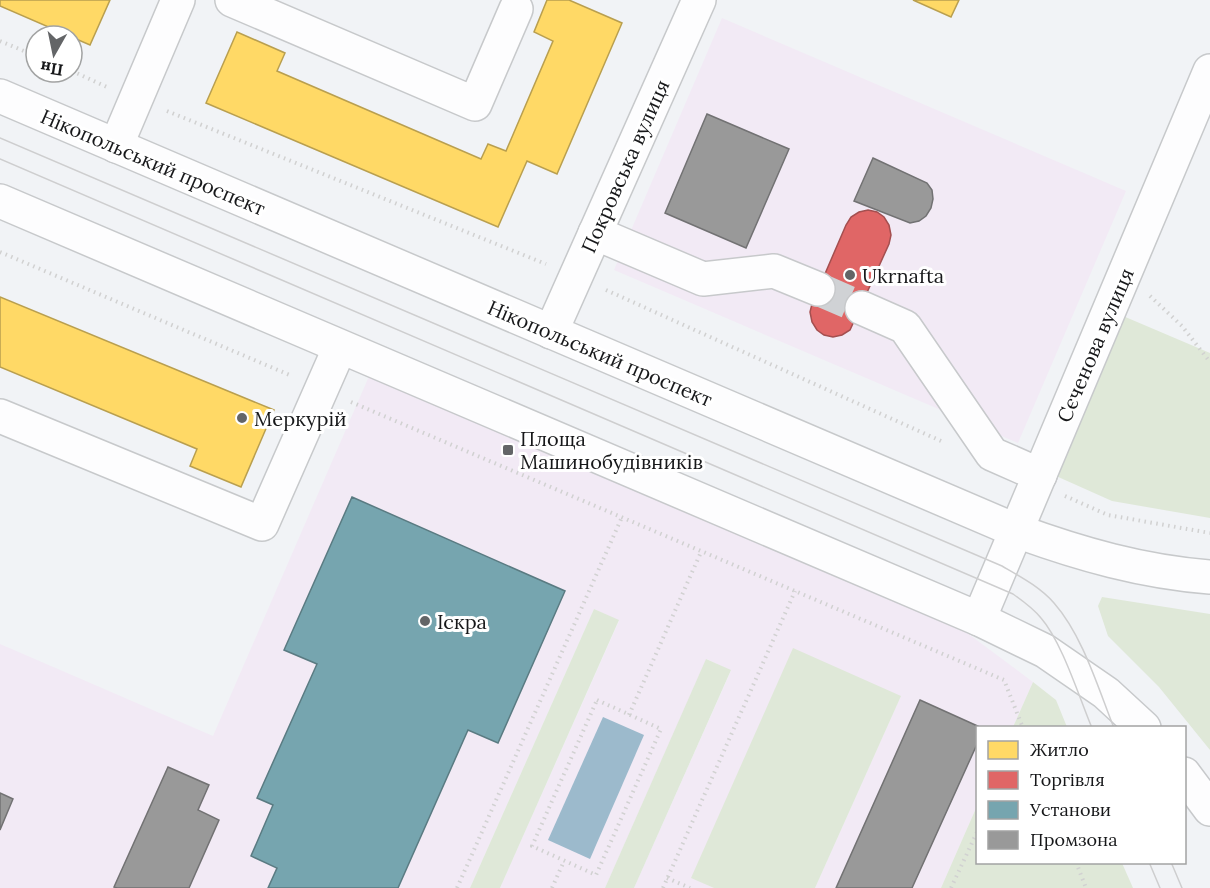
<svg xmlns="http://www.w3.org/2000/svg" width="1210" height="888" viewBox="0 0 1210 888" font-family="Lora,serif">
<style>
.industrial{fill:#f2eaf5}
.green{fill:#dfe8d8}
.water{fill:#9cbacc}
.homes{fill:#ffd966;stroke:#b99f4f;stroke-width:1.5}
.shops{fill:#e06666;stroke:#a44f4f;stroke-width:1.5}
.public{fill:#76a5af;stroke:#5a7b82;stroke-width:1.5}
.industry{fill:#999;stroke:#727273;stroke-width:1.5}
.lines{fill:none;stroke-linecap:round;stroke-linejoin:round}
.minor-tunnel{stroke:#d0d2d5;stroke-width:33;stroke-dasharray:33 16;stroke-linecap:butt}
.minor-casing{stroke:#c7c9cb;stroke-width:36}
.major-casing{stroke:#c7c9cb;stroke-width:36}
.path{stroke:#d1d1d1;stroke-width:4;stroke-dasharray:1.5 4.5;stroke-linecap:butt}
.minor{stroke:#fdfdfe;stroke-width:33}
.major{stroke:#fdfdfe;stroke-width:33}
.tram{stroke:#cececf;stroke-width:1.5}
.poi-dot{fill:#636567;stroke:#fff;stroke-width:2}
.labels{text-anchor:middle;dominant-baseline:central;stroke-width:6;stroke-linejoin:round;paint-order:stroke}
.street-label{font-size:20px;fill:#17181a;stroke:#fff}
.poi-label{font-size:20px;fill:#17181a;stroke:#fff;text-anchor:start}
</style>
<rect width="100%" height="100%" fill="#f1f3f6"/>
<g class="industrial">
<polygon points="722,18 1126,191 1018,443 614,270"/>
<polygon points="370,374 951,621 1033,682 1013,727 978,728 977,806 941,888 815,888 901,696 691,877 714,888 634,888 731,671 707,659 605,888 500,888 619,621 594,609 470,888 0,888 0,644 213,736"/>
</g>
<g class="green">
<polygon points="1123,316 1210,353 1210,518 1112,501 1056,476"/>
<polygon points="1102,597 1210,614 1210,750 1159,687 1108,636 1098,606"/>
<polygon points="594,609 619,620 500,888 470,888"/>
<polygon points="793,648 901,696 815,888 714,888 691,878"/>
<polygon points="706,659 731,670 634,888 605,888"/>
<polygon points="1033,682 1056,700 1067,727 1013,727"/>
<polygon points="977,806 978,862 1122,863 1133,888 941,888"/>
</g>
<polygon class="water" points="603,717 644,735 590,859 548,840"/>
<g class="homes">
<polygon points="0,0 110,0 90,45 0,6"/>
<polygon points="547,0 569,0 622,23 557,174 527,161 498,227 206,103 237,32 285,53 277,71 481,159 488,144 506,151 553,41 534,32"/>
<polygon points="913,0 959,0 951,17"/>
<polygon points="0,297 274,410 241,487 190,466 197,449 0,367"/>
</g>
<polygon class="shops" points="868,210 877,212 884,217 889,225 891,235 889,244 850,330 842,335 833,337 824,335 817,330 812,322 810,312 812,304 846,225 851,217 859,212"/>
<polygon class="public" points="352,497 565,591 498,743 468,730 398,888 268,888 277,868 251,856 273,805 257,798 317,664 284,650"/>
<g class="industry">
<polygon points="707,114 789,149 746,248 665,213"/>
<polygon points="873,158 927,183 932,190 933,199 931,208 926,216 919,221 910,223 854,201"/>
<polygon points="920,700 982,728 978,728 978,742 912,888 836,888"/>
<polygon points="168,767 209,785 198,810 219,820 189,888 117,888 114,887"/>
<polygon points="0,793 13,799 0,830"/>
</g>
<g class="lines">
<polyline class="minor-tunnel" points="818,289 862,308"/>
<g class="minor-casing">
<g id="minor">
<polyline points="232,0 475,104 516,9"/>
<polyline points="116,146 178,0"/>
<polyline points="595,233 703,279 774,271 818,289"/>
<polyline points="862,308 905,327 992,454 1040,475"/>
<polyline points="551,332 699,0"/>
<polyline points="0,416 262,524 340,347"/>
<polyline points="979,619 1210,71"/>
</g>
</g>
<g class="major-casing">
<g id="major">
<path d="M0,96L1017,531C1080,554 1143,572 1210,577"/>
<polyline points="0,201 979,619 1045,651 1106,693 1144,728"/>
<polyline points="1184,774 1210,809"/>
</g>
</g>
<g class="path">
<polyline points="0,41 36,56"/>
<polyline points="72,71 107,87"/>
<polyline points="167,111 546,264"/>
<polyline points="0,252 292,376"/>
<polyline points="606,290 941,441"/>
<polyline points="1150,296 1182,326 1210,362"/>
<polyline points="351,402 1004,680 1023,728"/>
<polyline points="1065,496 1108,515 1210,533"/>
<polygon points="597,700 661,729 596,875 532,846"/>
<polyline points="629,715 701,552"/>
<polyline points="1076,862 1086,888"/>
<polyline points="667,878 690,888"/>
<polyline points="457,888 622,517"/>
<polyline points="552,888 564,861"/>
<polyline points="663,888 795,591"/>
<polyline points="951,888 978,830"/>
</g>
<use href="#minor" class="minor"/>
<use href="#major" class="major"/>
<g class="tram">
<path d="M0,138L1002,566C1021,577 1040,587 1054,603C1083,636 1098,688 1114,728"/>
<path d="M0,159L1013,594C1023,601 1033,608 1041,618C1062,642 1079,697 1092,728"/>
<polyline points="1149,862 1160,888"/>
<polyline points="1171,862 1182,888"/>
</g>
</g>
<g class="poi-dot">
<circle cx="850" cy="275" r="6"/>
<circle cx="242" cy="418" r="6"/>
<rect x="502" y="444" width="12" height="12" rx="3"/>
<circle cx="425" cy="621" r="6"/>
</g>
<g class="labels">
<g class="street-label">
<text transform="translate(153 162) rotate(23)">Нікопольський проспект</text>
<text transform="translate(625 166) rotate(-66)">Покровська вулиця</text>
<text transform="translate(1095 345) rotate(-67)">Сєченова вулиця</text>
<text transform="translate(600 353) rotate(23)">Нікопольський проспект</text>
</g>
<g class="poi-label">
<text x="862" y="275">Ukrnafta</text>
<text x="254" y="418">Меркурій</text>
<text x="520" y="438">Площа<tspan x="520" dy="23">Машинобудівників</tspan></text>
<text x="437" y="621">Іскра</text>
</g>
</g>
<rect x="976" y="726" width="210" height="138" fill="#ffffff" stroke="#a2a3a3" stroke-width="1.5"/>
<rect x="988" y="741" width="30" height="18" fill="#ffd966" stroke="#a2a3a3" stroke-width="1.5"/>
<text x="1030" y="756" font-size="18" fill="#17181a">Житло</text>
<rect x="988" y="771" width="30" height="18" fill="#e06666" stroke="#a2a3a3" stroke-width="1.5"/>
<text x="1030" y="786" font-size="18" fill="#17181a">Торгівля</text>
<rect x="988" y="801" width="30" height="18" fill="#76a5af" stroke="#a2a3a3" stroke-width="1.5"/>
<text x="1030" y="816" font-size="18" fill="#17181a">Установи</text>
<rect x="988" y="831" width="30" height="18" fill="#999999" stroke="#a2a3a3" stroke-width="1.5"/>
<text x="1030" y="846" font-size="18" fill="#17181a">Промзона</text>
<g transform="translate(54 54) rotate(189)"><circle r="28" fill="#ffffff" stroke="#a2a3a3" stroke-width="1.5"/>
<path d="M0-4.5L10 22L0 15L-10 22Z" fill="#636567"/>
<text y="-9" font-size="16" font-weight="bold" text-anchor="middle" fill="#17181a">Пн</text>
</g>
</svg>
